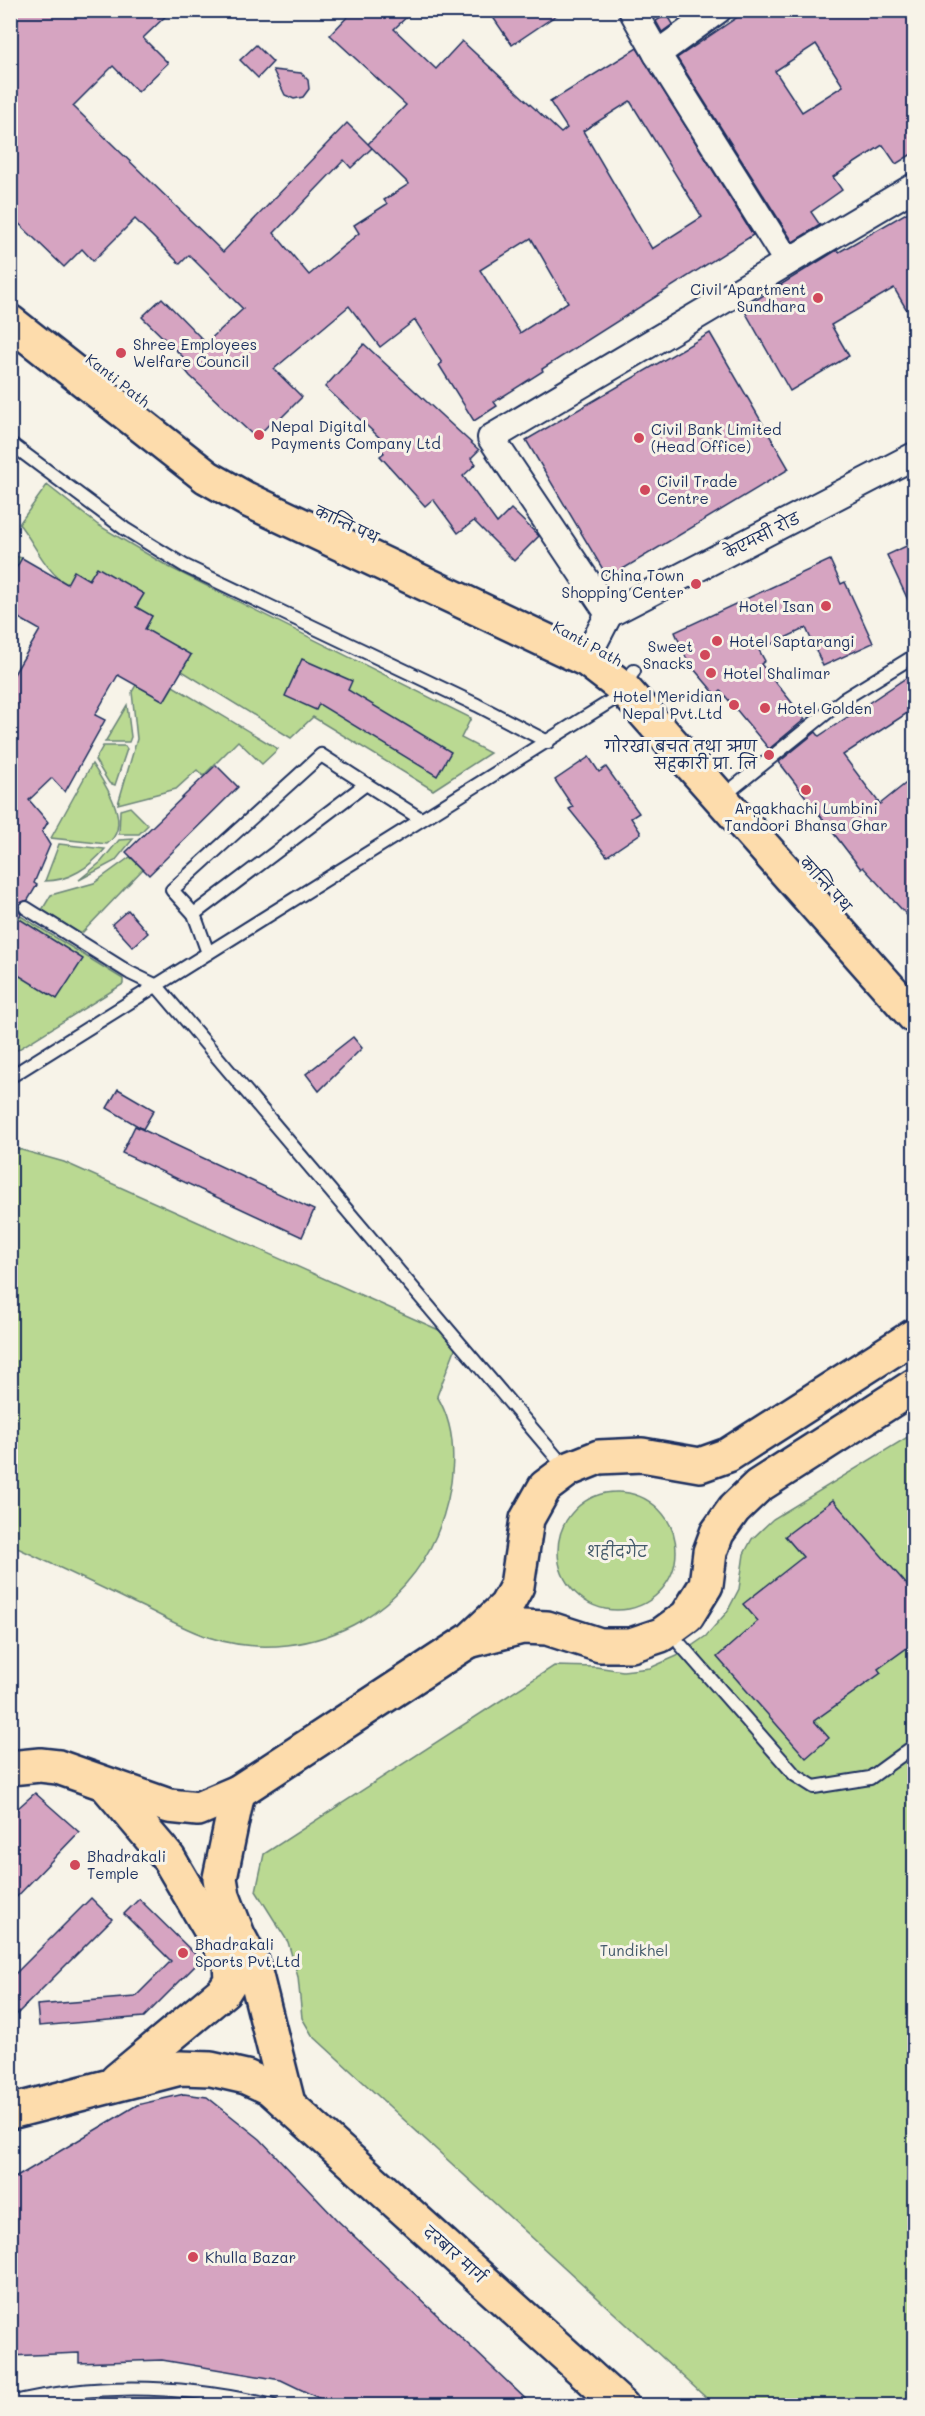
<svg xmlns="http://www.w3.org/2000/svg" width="925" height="2416" viewBox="0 0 925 2416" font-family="Mali,'Playpen Sans Deva',sans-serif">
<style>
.green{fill:#bad992;stroke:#6a8478;stroke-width:1.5}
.building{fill:#d6a4c1;stroke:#1b2f5e;stroke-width:1.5;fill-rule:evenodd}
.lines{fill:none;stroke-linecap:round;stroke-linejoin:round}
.service-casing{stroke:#1b2f5e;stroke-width:16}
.minor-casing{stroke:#1b2f5e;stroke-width:30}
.primary-casing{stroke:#1b2f5e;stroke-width:38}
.service{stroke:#f7f3e8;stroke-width:12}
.minor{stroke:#f7f3e8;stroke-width:26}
.primary{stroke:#fddcac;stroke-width:33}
.poi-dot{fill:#d1495b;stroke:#f7f3e8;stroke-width:2}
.labels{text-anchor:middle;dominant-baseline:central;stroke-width:6;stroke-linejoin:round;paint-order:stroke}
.poi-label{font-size:15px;fill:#1b2f5e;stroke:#f7f3e8;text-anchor:start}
.street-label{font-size:15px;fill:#1b2f5e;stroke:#f7f3e8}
.park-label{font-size:15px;fill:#435a6b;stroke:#f7f3e8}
</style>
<rect width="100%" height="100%" fill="#f7f3e8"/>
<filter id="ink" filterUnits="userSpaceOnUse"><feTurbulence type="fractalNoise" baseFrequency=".0167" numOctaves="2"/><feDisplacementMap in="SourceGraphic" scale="12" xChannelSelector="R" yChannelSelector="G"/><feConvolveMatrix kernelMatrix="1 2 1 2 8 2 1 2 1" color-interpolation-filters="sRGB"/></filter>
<g filter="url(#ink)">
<g class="green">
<path d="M47,485L98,525L169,567L471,718L461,738L490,753L433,790L313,717L291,738L182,671L190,655L145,629L152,616L136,607L143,595L89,580L74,571L67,584C45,571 35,544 19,524Z"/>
<polygon points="11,555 22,558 11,579"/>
<polygon points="136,685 164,701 173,686 278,749 262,764 238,741 203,776 197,770 176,789 118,804 137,739 132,692"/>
<polygon points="127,705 131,737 129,742 105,742"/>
<polygon points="103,746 125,746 127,749 115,785 109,783 95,760"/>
<path d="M92,764C104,783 134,824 107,844L51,838Z"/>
<polygon points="130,807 148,825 139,834 119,834 120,810"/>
<polygon points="133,839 115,861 79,880 101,862 119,840"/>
<path d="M59,844L105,849C90,867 69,881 45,881Z"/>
<polygon points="130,857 143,869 81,934 42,910 51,895 94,883"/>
<polygon points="19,915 123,979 123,984 11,1054 11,929"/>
<path d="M11,1147L64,1162L459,1339L437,1396C462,1437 454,1493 436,1536C421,1571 394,1601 362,1620C316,1647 260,1654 208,1637C183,1629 159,1614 134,1603C93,1583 52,1564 11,1545Z"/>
<polygon points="914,1433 914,2405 714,2405 312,2035 302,2018 298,1977 288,1942 256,1891 264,1854 554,1666 596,1667 623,1671 650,1668 677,1656 706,1636 727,1612 739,1589 744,1554 752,1539 773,1519"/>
<circle cx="617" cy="1551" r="59"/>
</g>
<g class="building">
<path d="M10,10H172L143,38L168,63L138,92L113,66L73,106L223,252L347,123L372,148L351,168L344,160L274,233L309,275L359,233L354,225L387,204L384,200L409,184L368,144L406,105L330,35L354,10H414L394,29L436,69L462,41L561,133L567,128L550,102L637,48L753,235L542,369L543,371L494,402L497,406L474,421L439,365L442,363L415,320L380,347L349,306L274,369L302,397L277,422L274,419L256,438L190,376L182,366L184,358L142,317L162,298L206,343L243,309L189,255L180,264L135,219L93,261L82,249L64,267L10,215ZM630,101L702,217L652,249L583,131ZM531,238L568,302L520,333L480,270Z"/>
<polygon points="488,10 564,10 512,45"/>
<path d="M748,10H915V152L896,164L883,145L881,146L833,177L842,190L811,212L820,225L793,242L677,58ZM816,44L843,86L802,112L775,71Z"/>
<polygon points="667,14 673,24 662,32 656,21"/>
<polygon points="256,45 273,62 258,78 240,60"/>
<polygon points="273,70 301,73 308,80 309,89 303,97 294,99 285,95"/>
<polygon points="915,208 915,324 894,288 831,325 849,356 790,391 743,308 837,250 839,252"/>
<polygon points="710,333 789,469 608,578 526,440"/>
<polygon points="364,344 479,450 471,458 476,464 463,476 497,523 511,509 539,536 514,561 474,521 458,533 433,499 425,506 380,456 384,453 375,443 380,438 325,387"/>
<polygon points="915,542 915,615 887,555"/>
<polygon points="22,558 67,584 74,571 89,580 97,567 144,594 136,607 152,616 145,629 191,655 164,701 118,675 95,715 105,720 65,792 52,778 29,800 48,822 42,832 50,845 34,883 37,885 28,900 19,904 21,914 18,918 83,959 57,999 10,970 10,681 40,630 10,613 10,579"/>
<polygon points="830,560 841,584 845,582 873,643 823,666 806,628 759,650 765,661 761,664 805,719 769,749 721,691 716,695 688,662 675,632"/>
<polygon points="302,659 352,681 348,690 451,752 437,776 319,704 316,710 285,696"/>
<polygon points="915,672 915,708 843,755 880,804 915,776 915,924 863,867 861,869 779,762 816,732 819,736"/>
<polygon points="589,757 599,772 606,767 639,813 631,818 641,833 607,856 569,809 573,807 555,780"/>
<polygon points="216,765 238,787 149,875 126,852"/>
<polygon points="128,910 148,933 133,947 112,924"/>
<polygon points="353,1037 362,1048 319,1091 306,1074"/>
<polygon points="118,1089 154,1110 143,1129 107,1108"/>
<polygon points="135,1126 314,1210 302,1237 122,1153"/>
<polygon points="833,1500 915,1594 915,1642 878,1669 881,1673 814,1721 829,1738 806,1758 717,1657 758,1621 743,1604 803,1557 785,1536"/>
<polygon points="35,1793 79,1832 10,1904 10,1815"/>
<polygon points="91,1898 112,1919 10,2021 10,1979"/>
<polygon points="139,1899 201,1960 144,2017 39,2026 37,2005 135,1997 171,1961 124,1914"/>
<polygon points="184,2094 207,2097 260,2139 336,2219 533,2406 335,2406 281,2380 162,2360 79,2363 79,2353 10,2356 10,2181 137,2105"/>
</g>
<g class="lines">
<g class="service-casing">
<g id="service">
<polyline points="10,443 125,529 185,566 477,705 548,742"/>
<polyline points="722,797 844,699 914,656"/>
<polyline points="26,908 130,973 157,986 556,1457"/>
<polyline points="194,914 172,890 321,755 366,784"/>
<polyline points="208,953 194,914 366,784 421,819"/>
<polyline points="10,1077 611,701 634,671"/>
<polyline points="680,1644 795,1775 814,1787 870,1778 914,1746"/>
<path d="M10,2403C97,2382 187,2385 273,2406"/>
</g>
</g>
<g class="minor-casing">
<g id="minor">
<polyline points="632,10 657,54 718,10"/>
<polyline points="657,54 787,261"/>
<polyline points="609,614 491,438 914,187"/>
<polyline points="609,614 914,456"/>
<polyline points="594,643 609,614"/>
</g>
</g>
<g class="primary-casing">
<g id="primary">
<polyline points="10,322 207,477 246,499 587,660 622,687 914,1016"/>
<polyline points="472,1640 522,1627 547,1628 600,1645 631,1645 661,1635 687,1616 706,1585 710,1552 717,1533 734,1509 758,1486 914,1386"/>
<polyline points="10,1768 40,1765 58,1767 169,1806 198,1809 238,1792 470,1640 506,1606 517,1586 527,1519 545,1487 569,1469 599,1457 642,1455 700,1465 728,1455 914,1336"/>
<polyline points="107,1786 169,1859 230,1963 231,1980 224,1991 117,2080"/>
<polyline points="238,1792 220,1878 223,1896 238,1935 253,1964 288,2103"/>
<polyline points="10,2112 180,2068 211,2069 246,2077 270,2088 622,2406"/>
</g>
</g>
<use href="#service" class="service"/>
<use href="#minor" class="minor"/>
<use href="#primary" class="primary"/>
</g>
</g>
<g class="poi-dot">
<circle cx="818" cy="298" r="6"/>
<circle cx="121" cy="353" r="6"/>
<circle cx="259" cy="435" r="6"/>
<circle cx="639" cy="438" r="6"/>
<circle cx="645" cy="490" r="6"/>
<circle cx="696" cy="584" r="6"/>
<circle cx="826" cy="606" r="6"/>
<circle cx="717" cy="641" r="6"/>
<circle cx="705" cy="655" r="6"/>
<circle cx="711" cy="673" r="6"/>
<circle cx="734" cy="705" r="6"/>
<circle cx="765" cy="708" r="6"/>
<circle cx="769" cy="755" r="6"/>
<circle cx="806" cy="790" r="6"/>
<circle cx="75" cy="1865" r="6"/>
<circle cx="183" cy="1953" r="6"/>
<circle cx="193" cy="2257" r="6"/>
</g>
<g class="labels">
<g class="poi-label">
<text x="806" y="289" text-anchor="end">Civil Apartment<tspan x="806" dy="17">Sundhara</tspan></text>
<text x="133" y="344">Shree Employees<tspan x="133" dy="17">Welfare Council</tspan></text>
<text x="271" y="426">Nepal Digital<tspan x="271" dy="17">Payments Company Ltd</tspan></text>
<text x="651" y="429">Civil Bank Limited<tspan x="651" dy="17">(Head Office)</tspan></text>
<text x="657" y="481">Civil Trade<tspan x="657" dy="17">Centre</tspan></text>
<text x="684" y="575" text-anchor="end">China Town<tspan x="684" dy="17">Shopping Center</tspan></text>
<text x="814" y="606" text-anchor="end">Hotel Isan</text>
<text x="729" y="641">Hotel Saptarangi</text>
<text x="693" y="646" text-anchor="end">Sweet<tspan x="693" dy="17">Snacks</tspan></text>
<text x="723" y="673">Hotel Shalimar</text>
<text x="722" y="696" text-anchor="end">Hotel Meridian<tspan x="722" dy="17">Nepal Pvt.Ltd</tspan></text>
<text x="777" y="708">Hotel Golden</text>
<text x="757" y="746" text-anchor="end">गोरखा बचत तथा ऋण<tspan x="757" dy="17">सहकारी प्रा. लि</tspan></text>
<text x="806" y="808" text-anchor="middle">Argakhachi Lumbini<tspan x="806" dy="17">Tandoori Bhansa Ghar</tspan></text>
<text x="87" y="1856">Bhadrakali<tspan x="87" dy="17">Temple</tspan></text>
<text x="195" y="1944">Bhadrakali<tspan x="195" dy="17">Sports Pvt.Ltd</tspan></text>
<text x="205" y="2257">Khulla Bazar</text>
</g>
<g class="street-label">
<text transform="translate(118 380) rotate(38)">Kanti Path</text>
<text transform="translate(347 524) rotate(25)">कान्ति पथ</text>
<text transform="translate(762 535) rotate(-27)">केएमसी रोड</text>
<text transform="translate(588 643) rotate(29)">Kanti Path</text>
<text transform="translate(826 884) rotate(48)">कान्ति पथ</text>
<text transform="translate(455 2254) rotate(42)">दरबार मार्ग</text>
</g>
<g class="park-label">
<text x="617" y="1551">शहीदगेट</text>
<text x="634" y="1950">Tundikhel</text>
</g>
</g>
<rect width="925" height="2416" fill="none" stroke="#f7f3e8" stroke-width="36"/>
<rect x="18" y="18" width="889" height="2380" fill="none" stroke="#1b2f5e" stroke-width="2" filter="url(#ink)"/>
</svg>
